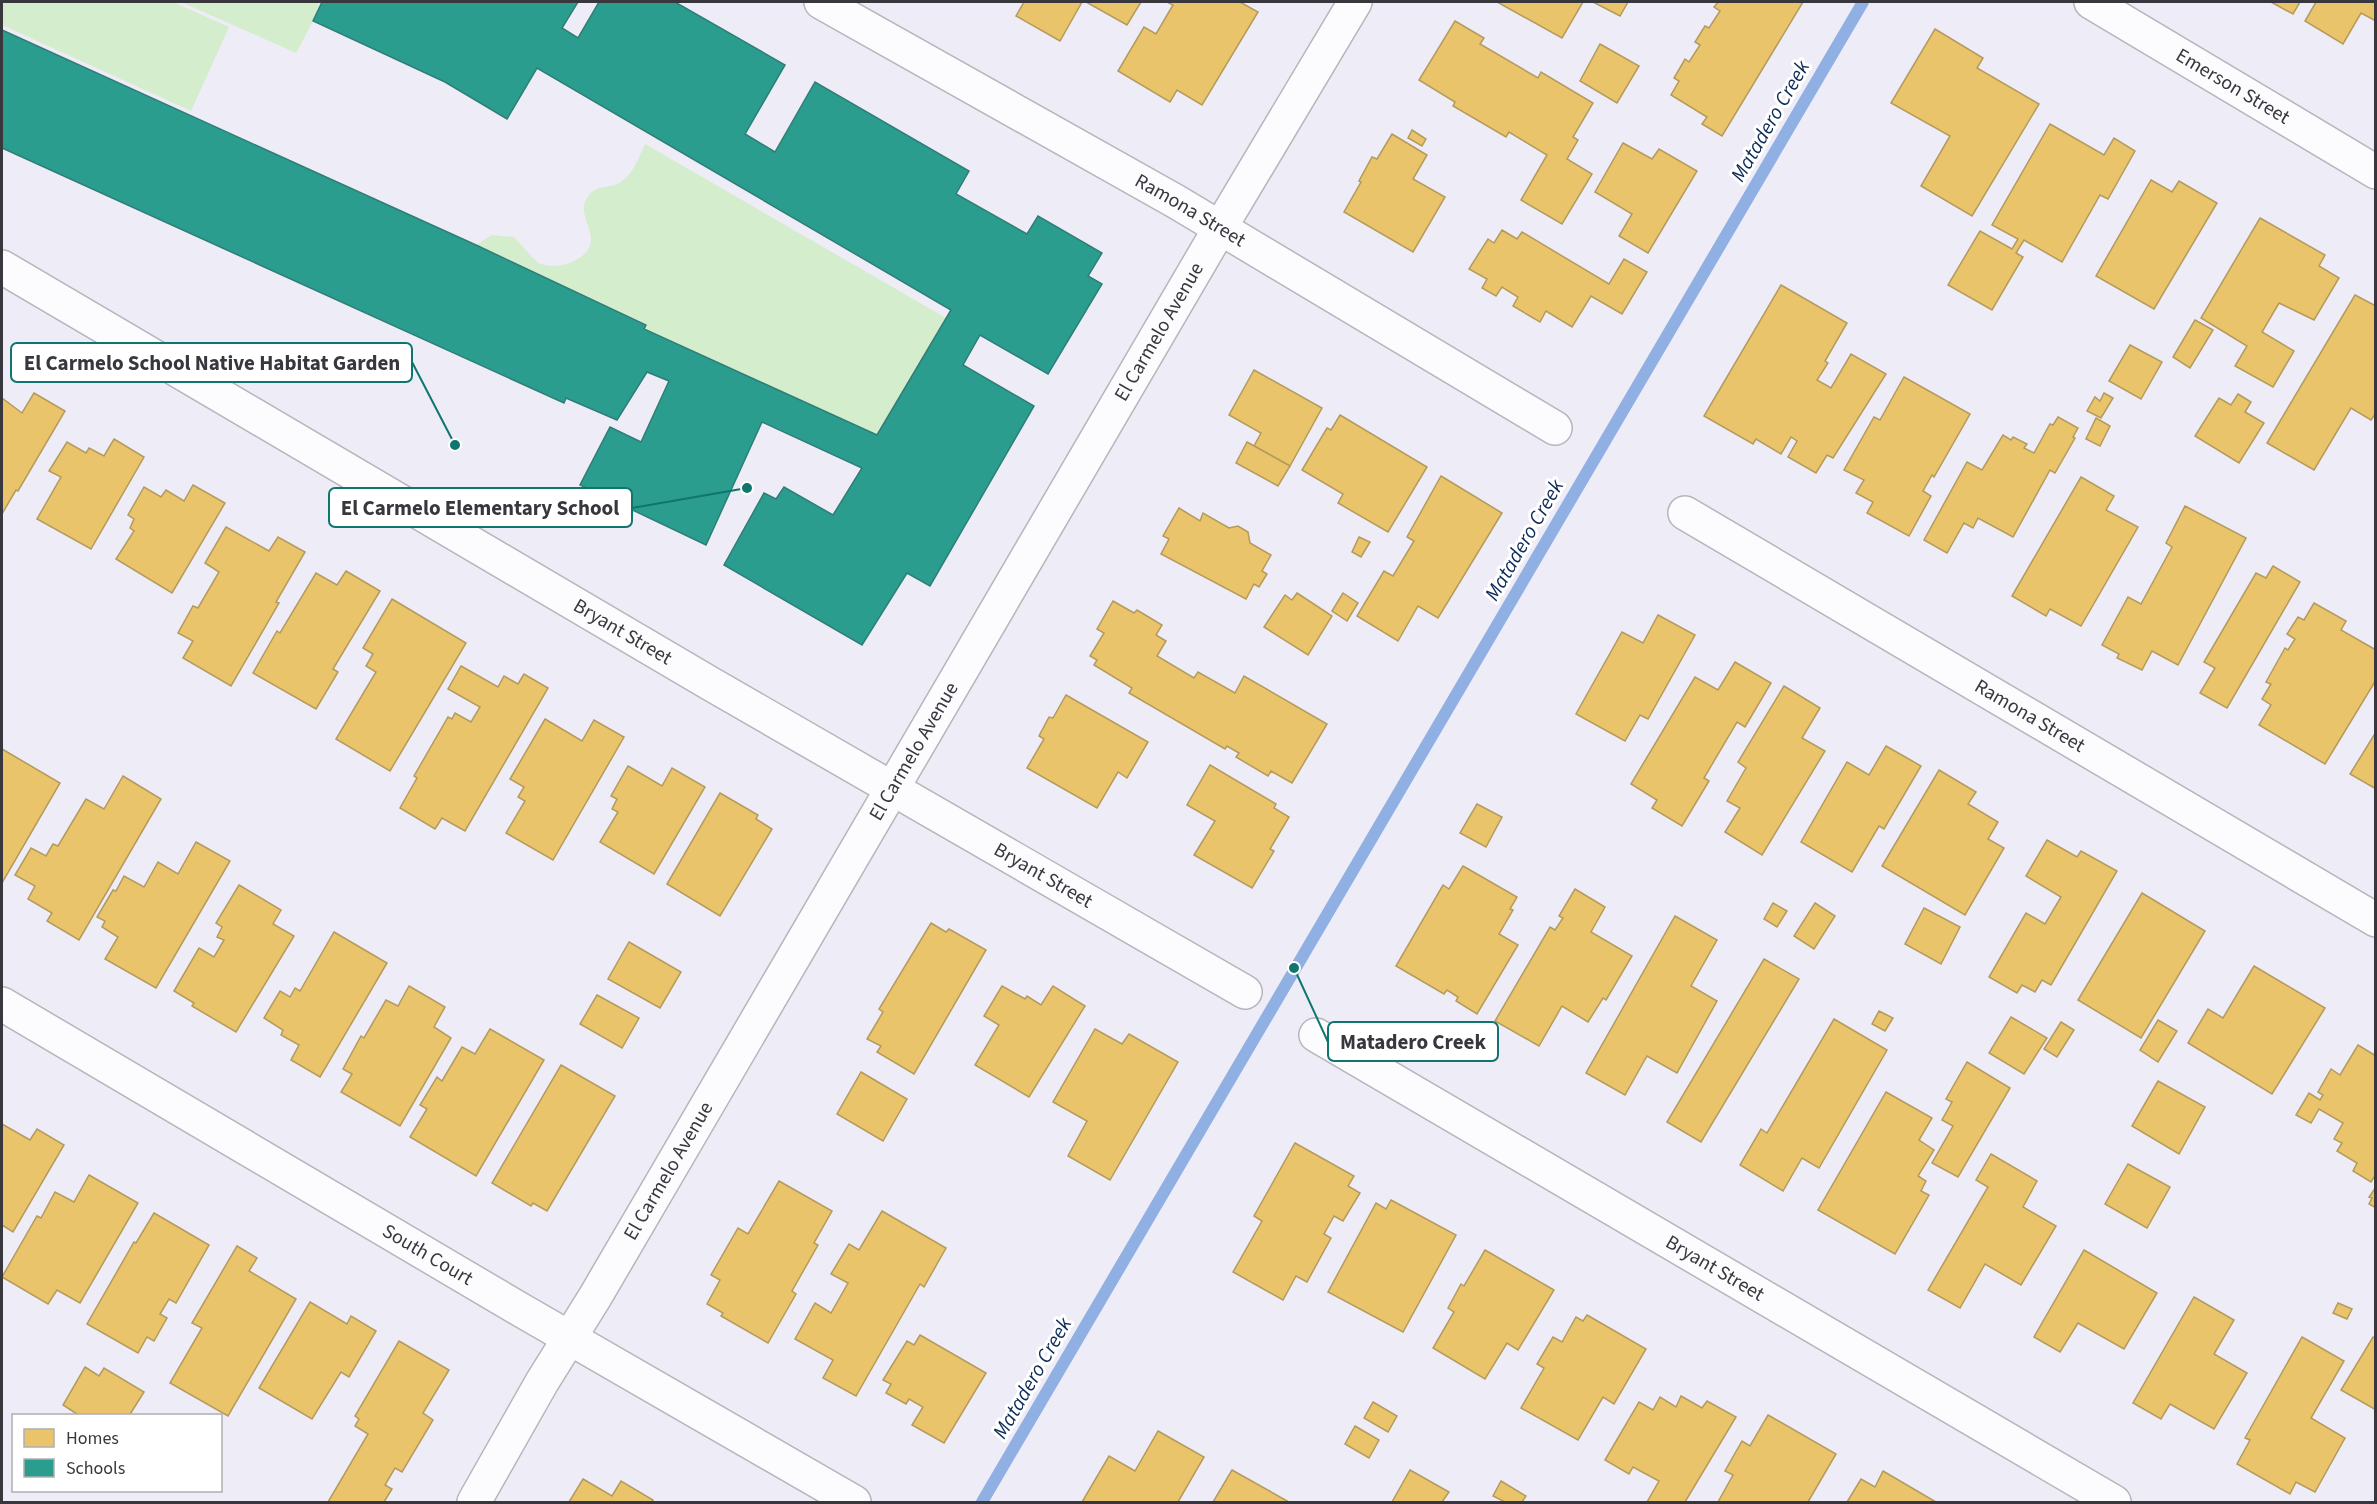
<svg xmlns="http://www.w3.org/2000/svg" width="2377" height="1504" viewBox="0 0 2377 1504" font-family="'Source Sans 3',sans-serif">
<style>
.green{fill:#d4edcc}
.homes{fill:#e9c46a;stroke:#b49a5d;stroke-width:1.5}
.schools{fill:#2a9d8f;stroke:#2e7e77;stroke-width:1.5}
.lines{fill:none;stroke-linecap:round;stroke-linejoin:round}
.stream{stroke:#90b0e4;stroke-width:12}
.minor-casing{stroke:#b6b5bc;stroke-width:36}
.minor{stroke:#fcfcfe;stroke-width:33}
.labels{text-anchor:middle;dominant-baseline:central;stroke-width:6;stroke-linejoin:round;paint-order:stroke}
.street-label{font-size:20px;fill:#38373e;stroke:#fff}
.water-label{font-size:21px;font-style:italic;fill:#0c2b57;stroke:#fff}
.leader{fill:none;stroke:#0f766e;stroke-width:2}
.callout-dot{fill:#0f766e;stroke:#fff;stroke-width:2}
.callout{fill:#fff;stroke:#0f766e;stroke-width:2}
.callout-label{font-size:21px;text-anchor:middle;font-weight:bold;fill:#38373e}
</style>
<rect width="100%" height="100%" fill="#eeecf6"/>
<g class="green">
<polygon points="2,2 173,2 229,27 191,111 2,25"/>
<polygon points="181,2 320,2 310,27 296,53"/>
<path d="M645,144L946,318L877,435L644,329L645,325L476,245L492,235L514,237C519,242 535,261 539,263C555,272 591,260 591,240C591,227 579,211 586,200C595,182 610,190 621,182C633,174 639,157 645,144Z"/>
</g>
<g class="homes">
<polygon points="1024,2 1082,2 1060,41 1016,16"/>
<polygon points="1086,2 1141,2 1127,25"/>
<polygon points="1167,2 1240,2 1258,12 1202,105 1177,90 1170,102 1118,71 1144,27 1156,34 1173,5"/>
<polygon points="1497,2 1583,2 1562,38"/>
<polygon points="1593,2 1628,2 1620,16"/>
<polygon points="1718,2 1803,2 1722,136 1702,124 1707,117 1671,95 1679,81 1674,78 1685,59 1689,62 1700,45 1695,42 1705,26 1709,28 1720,11 1714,7"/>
<polygon points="2271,2 2300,2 2293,14"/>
<polygon points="2316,2 2376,2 2376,21 2361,13 2343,44 2305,21"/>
<polygon points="1455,21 1484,38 1480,44 1538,78 1541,72 1593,103 1573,137 1578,140 1567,159 1592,174 1562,224 1521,200 1547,155 1509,132 1506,137 1453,106 1455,102 1419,80"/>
<polygon points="1935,29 1983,58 1977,68 2039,104 1972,216 1921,186 1950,136 1891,103"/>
<polygon points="1600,44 1639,66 1617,103 1580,81"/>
<polygon points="2050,124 2104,155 2114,138 2135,151 2108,199 2100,195 2062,262 2024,240 2016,253 2023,257 1992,310 1948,285 1980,231 2012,249 2018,239 1992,225"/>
<polygon points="1412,130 1426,139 1422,146 1408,138"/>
<polygon points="1392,134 1427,155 1413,179 1445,197 1413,252 1344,212 1361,182 1359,181 1372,157 1377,159"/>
<polygon points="1623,143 1652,159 1659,149 1697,171 1648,253 1619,236 1632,214 1595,192"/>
<polygon points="2151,180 2172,192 2179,181 2217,203 2154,309 2096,276"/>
<polygon points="2260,218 2325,255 2319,266 2339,278 2314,320 2279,303 2262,332 2294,351 2273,387 2235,366 2247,346 2201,318"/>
<polygon points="1502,230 1517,239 1522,232 1609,284 1624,259 1647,272 1622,314 1591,296 1572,327 1546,311 1540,322 1513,306 1518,297 1502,287 1496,296 1482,288 1487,279 1469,269 1488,239 1494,243"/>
<polygon points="1781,285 1847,323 1825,361 1828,363 1817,380 1831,388 1851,354 1886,374 1833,458 1827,455 1816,473 1788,457 1797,441 1791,437 1781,454 1756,439 1753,444 1704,416"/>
<polygon points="2355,295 2376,306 2376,413 2371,420 2351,408 2314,470 2267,443"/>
<polygon points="2195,320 2213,330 2190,368 2173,357"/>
<polygon points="2130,345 2162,362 2141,399 2109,381"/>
<polygon points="1254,370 1322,408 1290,466 1254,446 1261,433 1229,415"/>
<polygon points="1904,377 1970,414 1934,477 1932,475 1923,491 1931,496 1909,536 1867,513 1873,502 1856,493 1864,480 1844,470 1874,417 1880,420"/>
<polygon points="34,393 65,411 18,491 16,490 2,514 2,398 22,413"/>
<polygon points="2104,393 2113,398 2101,418 2087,411 2095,397 2100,401"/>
<polygon points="2238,394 2251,402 2245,412 2264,423 2239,463 2195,436 2219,398 2231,405"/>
<polygon points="1340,415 1427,467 1388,532 1338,503 1343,494 1302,470 1327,428 1331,430"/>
<polygon points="2058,417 2078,428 2073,437 2075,438 2055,473 2050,470 2013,537 1978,518 1973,528 1964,523 1947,553 1924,540 1967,462 1982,470 2003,435 2011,440 2013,437 2027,444 2024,448 2034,453 2050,424 2053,425"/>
<polygon points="2096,418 2110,426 2100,446 2086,439"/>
<polygon points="114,439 144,457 91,549 37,519 61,477 49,471 67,442 86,453 89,448 104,456"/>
<polygon points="1247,442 1290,466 1278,486 1236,463"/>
<polygon points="1441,476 1502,513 1438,618 1418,606 1398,641 1357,616 1384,571 1393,576 1414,541 1407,537"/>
<polygon points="2081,477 2114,496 2106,510 2138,527 2081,626 2050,609 2046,616 2012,596"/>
<polygon points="193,485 225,503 172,593 116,559 134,531 130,528 134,519 128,515 144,487 161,497 166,490 184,501"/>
<polygon points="2185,506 2246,538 2178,665 2152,651 2142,670 2117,658 2119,654 2102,645 2128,597 2141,604 2172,547 2166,543"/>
<polygon points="1179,508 1200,521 1203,513 1229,528 1238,526 1248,532 1250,543 1271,555 1262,571 1267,574 1259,587 1254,584 1246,599 1161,554 1169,539 1163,536"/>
<polygon points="226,527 269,551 278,537 305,552 276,602 279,603 231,686 183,658 193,641 178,633 193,606 198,608 219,572 205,563"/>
<polygon points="1359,537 1370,542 1361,557 1352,552"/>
<polygon points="2273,566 2300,582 2227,708 2200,693 2215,668 2204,662 2256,573 2266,578"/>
<polygon points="346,571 380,591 333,669 338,672 316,709 253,673 277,631 280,633 316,573 337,585"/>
<polygon points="1297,593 1332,616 1308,655 1264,627 1285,595 1292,600"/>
<polygon points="1343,593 1358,603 1347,621 1332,611"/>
<polygon points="392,599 466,643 390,771 336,739 376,672 366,666 373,654 363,648"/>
<polygon points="1113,601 1134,613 1137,610 1162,625 1156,635 1166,641 1157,656 1194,678 1198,672 1235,693 1244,676 1327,724 1292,783 1271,771 1268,776 1236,757 1239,753 1227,746 1225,749 1129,693 1132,688 1094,665 1097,660 1090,656 1104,633 1097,629"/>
<polygon points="2314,603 2346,621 2341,630 2376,650 2376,680 2325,764 2259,725 2271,705 2262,699 2271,684 2266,682 2285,648 2288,650 2295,639 2287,634 2298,617 2304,620"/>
<polygon points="1658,615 1695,635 1648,719 1640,715 1625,741 1576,714 1622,632 1643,643"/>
<polygon points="1735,662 1771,683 1745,727 1737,722 1704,778 1709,781 1682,826 1652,808 1657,800 1631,784 1695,677 1718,690"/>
<polygon points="461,666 498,687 504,676 518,684 524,674 548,688 465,831 442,818 435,829 400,808 417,778 414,776 448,717 452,719 455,713 471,722 480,707 448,689"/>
<polygon points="1784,686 1820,708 1802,738 1825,751 1762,855 1725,832 1740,808 1727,801 1746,768 1738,762"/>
<polygon points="1066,695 1148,742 1127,778 1118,772 1097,808 1027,768 1044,739 1039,736 1049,717 1053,718"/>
<polygon points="545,719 582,741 594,720 624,737 553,860 506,833 525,801 518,797 524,787 510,779"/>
<polygon points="2376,732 2376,789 2350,774"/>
<polygon points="1886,746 1921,766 1884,829 1879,826 1852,872 1801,842 1847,762 1869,775"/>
<polygon points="2,749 60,783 2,883"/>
<polygon points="1210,765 1276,804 1274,808 1289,817 1270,849 1274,851 1252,888 1194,855 1215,821 1187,805"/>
<polygon points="628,766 662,786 672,768 705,787 654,874 600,842 618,812 612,809 617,799 611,796"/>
<polygon points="1939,770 1976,792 1968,804 1998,822 1988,839 2004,848 1965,915 1882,866"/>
<polygon points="123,776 161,799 79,940 47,921 52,913 28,899 35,886 15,875 31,848 46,856 53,844 58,846 86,799 104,809"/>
<polygon points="720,793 758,815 756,819 772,829 720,916 667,884"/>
<polygon points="1477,804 1502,817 1486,847 1460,833"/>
<polygon points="2047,840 2077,857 2081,851 2117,871 2051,985 2042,980 2035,992 2022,985 2017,993 1989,977 2026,913 2045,924 2061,897 2026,876"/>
<polygon points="196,842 230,861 156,988 105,959 118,937 102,927 105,921 97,917 113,890 116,891 124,876 144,887 158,862 178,874"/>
<polygon points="1463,866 1517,897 1510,909 1513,910 1499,934 1518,945 1477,1014 1456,1001 1458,997 1447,990 1444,994 1396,966 1443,885 1449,889"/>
<polygon points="239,885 281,910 273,924 294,936 236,1032 192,1006 194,1003 174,991 199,948 214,957 224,940 217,937 222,927 216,923"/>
<polygon points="1575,889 1605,907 1591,932 1632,956 1606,1000 1603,998 1588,1022 1562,1006 1539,1046 1495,1021 1550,927 1555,930 1563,918 1559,916"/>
<polygon points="2142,893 2205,931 2141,1038 2078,1000"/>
<polygon points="1773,903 1787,911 1777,927 1764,919"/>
<polygon points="1815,903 1835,916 1814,949 1794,936"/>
<polygon points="1924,908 1960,927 1941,964 1905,944"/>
<polygon points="1675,916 1717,940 1691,986 1717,1001 1677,1073 1647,1056 1625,1095 1586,1073"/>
<polygon points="931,923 946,932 949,929 986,950 914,1074 877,1052 881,1046 867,1039 883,1012 879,1009"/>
<polygon points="334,932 387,963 320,1077 291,1060 299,1045 281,1035 283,1030 264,1018 280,991 290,997 295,988 300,991"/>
<polygon points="629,942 681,972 660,1008 608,979"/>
<polygon points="1764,959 1799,979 1701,1142 1667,1122"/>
<polygon points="2254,966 2325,1008 2272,1094 2188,1043 2208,1009 2223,1018"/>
<polygon points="409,986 445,1007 434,1027 451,1038 400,1126 341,1092 352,1074 343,1069 361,1036 364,1038 386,1000 398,1006"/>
<polygon points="1002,986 1025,999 1027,996 1041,1005 1053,986 1085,1006 1029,1097 975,1065 999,1025 984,1016"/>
<polygon points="597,995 639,1018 622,1048 580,1024"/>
<polygon points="1879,1011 1893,1018 1885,1031 1872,1024"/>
<polygon points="2011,1017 2047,1038 2024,1074 1989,1053"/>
<polygon points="1834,1019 1887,1050 1819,1168 1802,1158 1783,1191 1740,1165 1761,1129 1767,1133"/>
<polygon points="2158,1020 2177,1031 2158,1062 2140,1050"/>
<polygon points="2061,1022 2074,1030 2057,1057 2044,1049"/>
<polygon points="490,1029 544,1060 476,1176 410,1137 427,1109 420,1105 437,1077 442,1081 462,1047 475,1054"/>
<polygon points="1095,1029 1122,1044 1129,1034 1178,1062 1110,1180 1068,1156 1087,1121 1053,1102"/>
<polygon points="2358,1045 2376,1056 2376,1174 2371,1182 2353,1171 2357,1163 2337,1151 2342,1143 2334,1139 2343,1123 2319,1109 2311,1123 2296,1115 2309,1093 2320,1100 2323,1095 2318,1092 2331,1069 2340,1075"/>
<polygon points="1967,1062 2010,1088 1958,1177 1932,1163 1953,1126 1942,1120 1952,1102 1946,1099"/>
<polygon points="561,1065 615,1096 547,1211 533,1203 531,1206 492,1183"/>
<polygon points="861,1072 907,1099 883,1141 837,1114"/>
<polygon points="2158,1081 2205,1107 2179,1154 2132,1126"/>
<polygon points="1886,1092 1932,1118 1919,1140 1934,1150 1918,1176 1926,1181 1921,1191 1929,1195 1895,1254 1818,1210"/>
<polygon points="2,1124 30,1140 37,1129 64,1145 13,1232 2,1225"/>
<polygon points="1295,1143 1354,1176 1348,1186 1360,1193 1343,1221 1334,1216 1324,1234 1331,1238 1307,1282 1296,1276 1283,1300 1233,1272 1262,1221 1254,1216"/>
<polygon points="1991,1154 2037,1181 2023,1207 2056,1226 2021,1285 1985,1264 1960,1308 1928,1290 1988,1187 1976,1180"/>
<polygon points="2128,1164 2170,1187 2147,1228 2105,1204"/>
<polygon points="89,1175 138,1203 80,1303 57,1290 48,1304 2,1277 37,1216 41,1218 55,1192 74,1202"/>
<polygon points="779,1181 832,1211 814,1243 818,1245 792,1291 796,1294 768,1343 721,1316 723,1313 707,1304 720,1280 711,1275 738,1228 748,1234"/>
<polygon points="2376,1187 2376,1208 2369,1204 2372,1198 2369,1197"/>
<polygon points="1391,1200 1456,1235 1403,1332 1328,1292 1376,1203 1386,1209"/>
<polygon points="882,1211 946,1248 924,1287 920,1284 856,1396 823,1378 833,1360 795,1339 815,1303 831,1313 848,1283 831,1274 849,1244 859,1250"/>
<polygon points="154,1213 209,1245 176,1303 169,1299 160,1314 167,1318 154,1341 147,1337 138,1353 87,1324 134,1242 136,1243"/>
<polygon points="237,1246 257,1258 249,1271 296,1299 228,1416 170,1383 202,1328 192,1323"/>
<polygon points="1485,1250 1554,1290 1518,1350 1507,1343 1485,1379 1433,1348 1454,1312 1448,1308 1461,1284 1464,1286"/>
<polygon points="2084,1250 2157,1293 2124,1349 2078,1323 2060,1352 2034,1337"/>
<polygon points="2194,1297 2234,1320 2214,1354 2247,1373 2214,1429 2170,1404 2161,1419 2133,1403"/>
<polygon points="310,1302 347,1324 351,1316 376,1331 349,1377 341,1372 312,1419 259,1388"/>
<polygon points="2338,1303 2352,1309 2347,1319 2333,1313"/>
<polygon points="1587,1315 1646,1349 1614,1404 1603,1397 1578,1440 1521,1408 1544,1368 1537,1364 1553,1337 1562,1342 1576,1317 1583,1321"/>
<polygon points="920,1335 986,1373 944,1443 912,1425 923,1407 909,1399 906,1404 886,1393 891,1384 883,1380 907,1341 914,1345"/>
<polygon points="2302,1337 2344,1361 2311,1418 2345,1438 2315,1492 2296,1482 2290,1494 2237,1464 2250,1440 2245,1438"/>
<polygon points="2373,1337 2376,1339 2376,1410 2341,1390"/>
<polygon points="399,1341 449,1370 423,1413 433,1420 402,1472 395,1468 385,1485 392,1489 384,1502 328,1502 368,1434 355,1426 359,1419 355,1416"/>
<polygon points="85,1367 99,1376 104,1368 144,1392 129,1416 80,1416 63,1405"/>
<polygon points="1681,1396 1702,1408 1707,1401 1736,1417 1685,1502 1647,1502 1659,1481 1633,1467 1629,1474 1605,1460 1639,1402 1653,1410 1660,1397 1676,1407"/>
<polygon points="1373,1402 1397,1416 1388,1432 1364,1418"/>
<polygon points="1768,1415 1836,1454 1808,1502 1718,1502 1733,1475 1725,1471 1742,1441 1750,1446"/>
<polygon points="1355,1426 1379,1440 1369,1458 1345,1444"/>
<polygon points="1158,1431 1204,1457 1178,1502 1082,1502 1109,1456 1135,1471"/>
<polygon points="1232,1470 1289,1502 1213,1502"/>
<polygon points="1410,1470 1449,1492 1442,1502 1392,1502"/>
<polygon points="1883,1471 1936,1502 1847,1502 1861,1479 1875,1487"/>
<polygon points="583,1479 612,1496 621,1481 653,1500 652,1502 569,1502"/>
<polygon points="1501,1481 1526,1496 1522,1502 1505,1502 1493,1496"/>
</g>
<polygon class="schools" points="322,2 578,2 562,28 578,38 599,2 675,2 785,65 745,134 775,152 815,82 969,171 956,194 1027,234 1038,216 1102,253 1088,276 1102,284 1048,374 980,335 963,365 1034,406 930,586 907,573 862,645 724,565 764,493 776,499 784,487 833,515 862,468 762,422 706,545 580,485 610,427 641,442 669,381 647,372 617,420 566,398 564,403 2,148 2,30 476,245 646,325 644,329 877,435 951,310 537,68 507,119 445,82 313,21"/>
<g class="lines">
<polyline class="stream" points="982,1502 1863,2"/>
<g class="minor-casing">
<g id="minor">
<path id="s1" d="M821,2L1175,201L1555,428"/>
<path id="s2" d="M2091,2L2376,172"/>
<path id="s3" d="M2,267L711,684L1245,992"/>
<path id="s4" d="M1685,513L2376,920"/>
<path id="s5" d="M2,1004L521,1310L854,1502"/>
<path id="s6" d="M1316,1035L2114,1502"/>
<path id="s7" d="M474,1502L542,1382L595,1297L1220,228L1355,2"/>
</g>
</g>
<use href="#minor" class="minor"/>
</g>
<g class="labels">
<g class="street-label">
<text stroke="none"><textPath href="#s2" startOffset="165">Emerson Street</textPath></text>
<text stroke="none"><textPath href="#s1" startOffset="424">Ramona Street</textPath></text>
<text stroke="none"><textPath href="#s7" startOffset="1356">El Carmelo Avenue</textPath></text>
<text stroke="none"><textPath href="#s3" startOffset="720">Bryant Street</textPath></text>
<text stroke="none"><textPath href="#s4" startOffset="400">Ramona Street</textPath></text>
<text stroke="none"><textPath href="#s7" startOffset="870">El Carmelo Avenue</textPath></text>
<text stroke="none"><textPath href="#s3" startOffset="1206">Bryant Street</textPath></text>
<text stroke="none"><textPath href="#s7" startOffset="384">El Carmelo Avenue</textPath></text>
<text stroke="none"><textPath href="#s5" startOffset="494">South Court</textPath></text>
<text stroke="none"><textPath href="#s6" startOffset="462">Bryant Street</textPath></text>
</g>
<g class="water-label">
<text transform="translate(1770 121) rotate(-60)">Matadero Creek</text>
<text transform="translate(1524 540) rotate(-60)">Matadero Creek</text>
<text transform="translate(1032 1378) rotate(-60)">Matadero Creek</text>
</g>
</g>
<path class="leader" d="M455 445L412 362M747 488L632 508M1294 968L1328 1042"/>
<g class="callout-dot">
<circle cx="455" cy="445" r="6"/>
<circle cx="747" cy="488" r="6"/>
<circle cx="1294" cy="968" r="6"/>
</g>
<g class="callout">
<rect x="11" y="343" width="401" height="39" rx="6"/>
<rect x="329" y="488" width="303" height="39" rx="6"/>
<rect x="1328" y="1022" width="170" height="39" rx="6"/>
</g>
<g class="callout-label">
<text x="212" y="370">El Carmelo School Native Habitat Garden</text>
<text x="480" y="515">El Carmelo Elementary School</text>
<text x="1413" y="1049">Matadero Creek</text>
</g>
<rect width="2377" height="1504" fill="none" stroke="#38373e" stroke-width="6"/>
<rect x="12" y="1414" width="210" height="78" fill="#ffffff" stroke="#afafb2" stroke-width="1.5"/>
<rect x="24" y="1429" width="30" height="18" fill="#e9c46a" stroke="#afafb2" stroke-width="1.5"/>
<text x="66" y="1444" font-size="18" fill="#38373e">Homes</text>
<rect x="24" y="1459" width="30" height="18" fill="#2a9d8f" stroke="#afafb2" stroke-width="1.5"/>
<text x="66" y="1474" font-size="18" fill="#38373e">Schools</text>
</svg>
